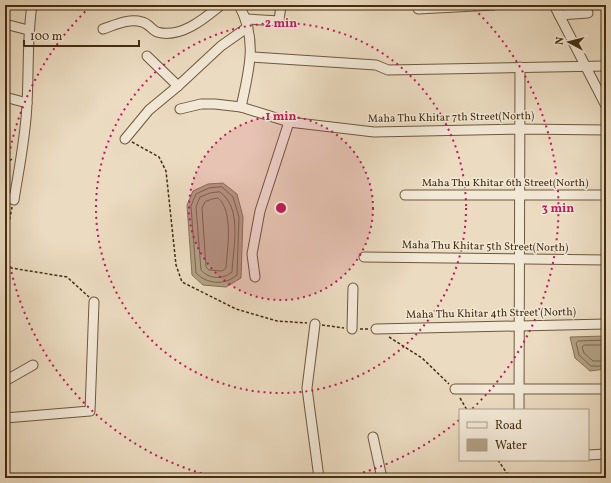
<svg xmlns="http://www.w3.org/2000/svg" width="611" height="483" viewBox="0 0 611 483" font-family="Vollkorn,serif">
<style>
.water{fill:#b2a084;stroke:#867256}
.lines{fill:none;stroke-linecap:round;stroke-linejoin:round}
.shore{stroke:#7b664a;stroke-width:1}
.minor-casing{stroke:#6e583c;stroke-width:11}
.path{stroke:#442d10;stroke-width:1.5;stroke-dasharray:3 2;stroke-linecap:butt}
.minor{stroke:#f2e8d6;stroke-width:9}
.ring{fill:none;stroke:#c2185b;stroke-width:2;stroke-dasharray:2 4}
.labels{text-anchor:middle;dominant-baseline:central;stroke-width:3;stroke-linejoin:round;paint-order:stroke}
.street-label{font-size:11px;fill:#442d10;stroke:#f2e8d6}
.centre{fill:#c2185b;stroke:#f2e8d6;stroke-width:2}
.ring-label{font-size:12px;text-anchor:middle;font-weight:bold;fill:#c2185b;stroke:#f2e8d6;stroke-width:3;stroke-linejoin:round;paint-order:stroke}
</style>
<rect width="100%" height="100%" fill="#ebdbc0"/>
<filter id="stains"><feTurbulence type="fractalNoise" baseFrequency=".005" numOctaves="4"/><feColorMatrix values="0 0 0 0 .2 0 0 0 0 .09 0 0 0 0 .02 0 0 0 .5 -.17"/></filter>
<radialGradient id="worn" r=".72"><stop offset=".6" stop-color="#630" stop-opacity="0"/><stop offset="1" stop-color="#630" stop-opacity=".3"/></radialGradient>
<g class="water">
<polygon points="223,183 237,194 243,217 241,278 226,287 203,285 192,275 187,205 193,191 208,184"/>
<polygon points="606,336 606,369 590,371 575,358 570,337"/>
</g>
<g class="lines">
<g class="shore">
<path d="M222,187L233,197L239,217L237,275C224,286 207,284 196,273L191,206L196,194L209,188Z"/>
<path d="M220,192C243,208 233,248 232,272C223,280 209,279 201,270L196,207L200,197L210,193Z"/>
<path d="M212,199L218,198C234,211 227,250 226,268L222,271L209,270L206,267L202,208L205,202Z"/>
<polyline points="606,340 578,341 576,343 579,355 591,366 606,366"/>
<polyline points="606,345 584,345 582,347 584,353 593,361 606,361"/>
</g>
<g class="minor-casing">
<g id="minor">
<path d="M239,5C258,40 249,70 241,107"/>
<polyline points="554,5 606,106"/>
<polyline points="418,9 494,5"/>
<polyline points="559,15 588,13"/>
<polyline points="247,19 279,21 281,5"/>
<polyline points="5,24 28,30"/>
<path d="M103,29C115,25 129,18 142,22C148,23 152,30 157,32C181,39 205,18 221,5"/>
<polyline points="147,56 178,86"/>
<polyline points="252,57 376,65 388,70 606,66"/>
<polyline points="5,97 27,103"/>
<polyline points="180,109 201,104 215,104 241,107 289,122 374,132 520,129 606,130"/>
<polyline points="125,139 149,110 178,86 221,46 248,27"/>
<polyline points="405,195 606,195"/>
<path d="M5,196L14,200C19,168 26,135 27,103C29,69 27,38 32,5"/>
<polyline points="364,257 606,260"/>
<polyline points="255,277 252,254 260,211 289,122"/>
<polyline points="315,324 307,388 319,478"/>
<polyline points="352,329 353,288"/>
<polyline points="376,329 606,324"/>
<polyline points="5,381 33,365"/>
<polyline points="455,389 606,389"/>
<polyline points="519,410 520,67"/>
<polyline points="5,418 90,411 94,302"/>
<polyline points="373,437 382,478"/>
<polyline points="588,455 606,454"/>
</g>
</g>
<g class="path">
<polyline points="132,142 159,157 166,171 176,265 182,282 236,309 277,321 307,323"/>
<polyline points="5,163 12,159"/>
<polyline points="5,244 12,207"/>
<polyline points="5,267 67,277 89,297"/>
<polyline points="322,325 344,328"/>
<polyline points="360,329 368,329"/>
<polyline points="389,337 422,358 449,384"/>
<polyline points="460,398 467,410"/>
<polyline points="498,460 510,478"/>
</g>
<use href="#minor" class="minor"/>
</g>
<circle cx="281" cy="208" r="92" fill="#c2185b" fill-opacity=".12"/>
<g class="ring">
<circle cx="281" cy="208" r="92"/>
<circle cx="281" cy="208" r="185"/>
<path d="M459 420A277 277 0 0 1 343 478M219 478A277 277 0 0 1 5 232M5 184A277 277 0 0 1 92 5M470 5A277 277 0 0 1 472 409"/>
</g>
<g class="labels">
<g class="street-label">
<text transform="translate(451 118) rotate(-1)">Maha Thu Khitar 7th Street(North)</text>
<text x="505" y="183">Maha Thu Khitar 6th Street(North)</text>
<text transform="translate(485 247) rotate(1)">Maha Thu Khitar 5th Street(North)</text>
<text transform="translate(491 314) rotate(-1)">Maha Thu Khitar 4th Street (North)</text>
</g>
</g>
<circle cx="281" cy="208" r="6" class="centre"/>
<g class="ring-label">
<text x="281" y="27">2 min</text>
<text x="281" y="120">1 min</text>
<text x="558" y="212">3 min</text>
</g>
<rect width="611" height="483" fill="none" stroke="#ebdbc0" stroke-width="20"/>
<rect x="6" y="6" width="599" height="471" fill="none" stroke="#442d10" stroke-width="2"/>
<rect x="10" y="10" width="591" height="463" fill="none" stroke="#442d10"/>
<rect x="459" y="409" width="130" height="52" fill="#f2e8d6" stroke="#ac9d87"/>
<rect x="467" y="422" width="20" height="6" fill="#f2e8d6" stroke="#ac9d87"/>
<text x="495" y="429" font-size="12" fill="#442d10">Road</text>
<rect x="467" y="439" width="20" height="12" fill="#b2a084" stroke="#ac9d87"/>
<text x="495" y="449" font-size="12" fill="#442d10">Water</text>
<g transform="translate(569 42) rotate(277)" stroke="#f2e8d6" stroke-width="3" paint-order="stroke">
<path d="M0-3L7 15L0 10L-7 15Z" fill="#442d10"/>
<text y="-6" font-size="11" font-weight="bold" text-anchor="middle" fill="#442d10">N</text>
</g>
<path d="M24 40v6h115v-6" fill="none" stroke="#442d10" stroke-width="2"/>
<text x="30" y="40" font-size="12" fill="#442d10" stroke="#f2e8d6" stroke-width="3" paint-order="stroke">100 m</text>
<rect width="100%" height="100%" filter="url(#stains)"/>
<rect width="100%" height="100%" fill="url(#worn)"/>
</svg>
